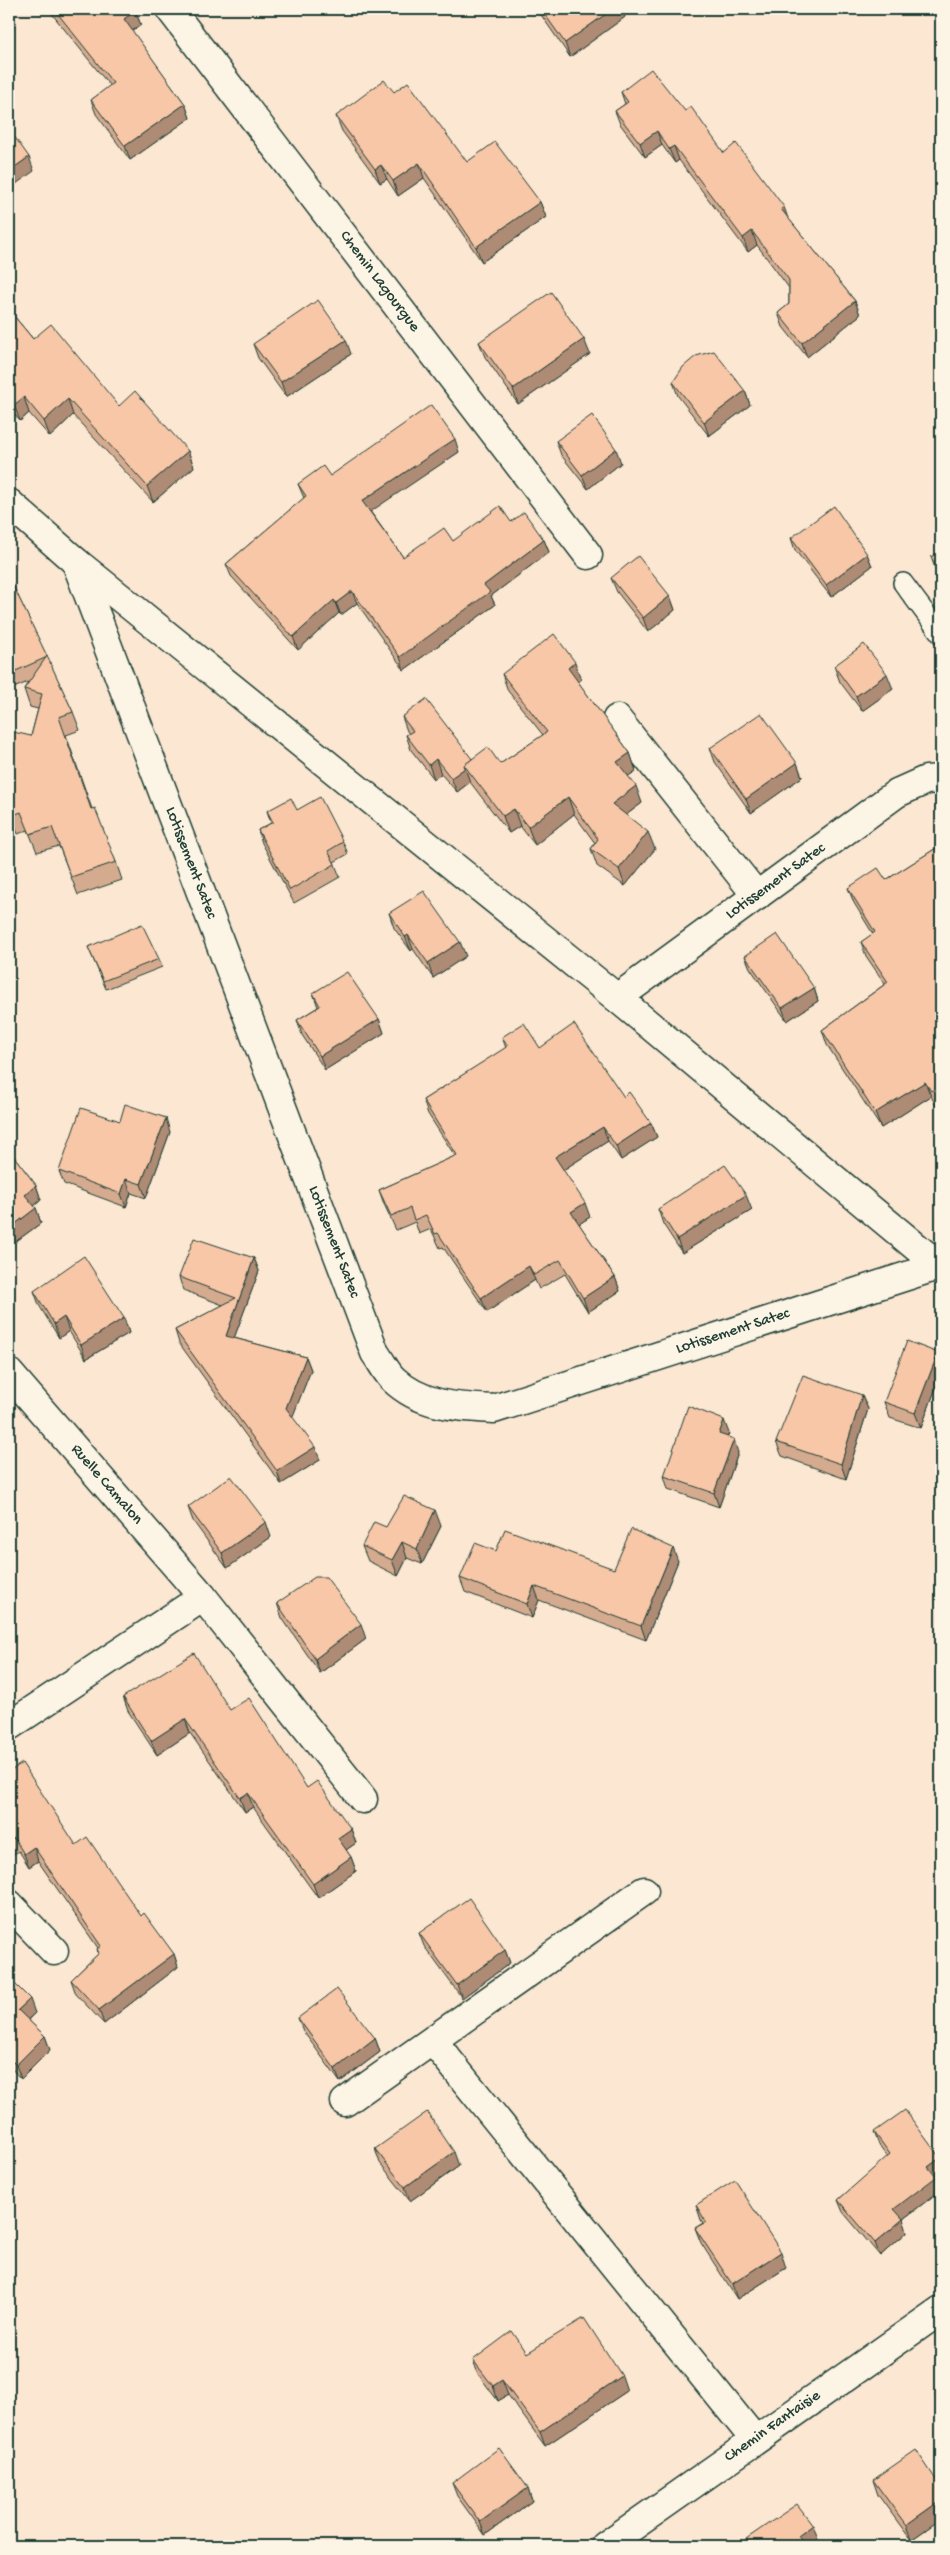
<svg xmlns="http://www.w3.org/2000/svg" width="950" height="2555" viewBox="0 0 950 2555" font-family="'Gochi Hand',sans-serif">
<style>
.lines{fill:none;stroke-linecap:round;stroke-linejoin:round}
.lane-casing{stroke:#1f3d34;stroke-width:22}
.street-casing{stroke:#1f3d34;stroke-width:31}
.lane{stroke:#fcf5e5;stroke-width:19}
.street{stroke:#fcf5e5;stroke-width:28}
.wall{fill:#d5ab90;stroke:#1f3d34}
.shaded-wall{fill:#ae8b75;stroke:#1f3d34}
.building{fill:#f8c7a7;stroke:#1f3d34}
.labels{text-anchor:middle;dominant-baseline:central;stroke-width:4;stroke-linejoin:round;paint-order:stroke}
.street-label{font-size:16px;fill:#1f3d34;stroke:#fcf5e5}
</style>
<rect width="100%" height="100%" fill="#fbe7d2"/>
<filter id="ink" filterUnits="userSpaceOnUse"><feTurbulence type="fractalNoise" baseFrequency=".02" numOctaves="2"/><feDisplacementMap in="SourceGraphic" scale="10" xChannelSelector="R" yChannelSelector="G"/><feConvolveMatrix kernelMatrix="1 2 1 2 8 2 1 2 1" color-interpolation-filters="sRGB"/></filter>
<g filter="url(#ink)">
<g class="lines">
<g class="lane-casing">
<polyline id="lane" points="903,583 941,634"/>
</g>
<g class="street-casing">
<g id="street">
<polyline points="170,9 588,555"/>
<polyline points="9,503 76,562 617,998 939,1266"/>
<path d="M76,562L375,1353C381,1361 386,1372 393,1379C421,1406 457,1407 494,1409L941,1265"/>
<polyline points="617,719 757,896"/>
<polyline points="617,998 897,793 926,780 941,779"/>
<polyline points="9,1373 203,1597 363,1799"/>
<polyline points="9,1726 203,1597"/>
<polyline points="9,1904 54,1951"/>
<polyline points="433,2041 755,2440"/>
<polyline points="345,2102 644,1891"/>
<polyline points="605,2546 941,2310"/>
</g>
</g>
<use href="#lane" class="lane"/>
<use href="#street" class="street"/>
</g>
<g class="wall">
<polygon points="48,9 134,9 135,11 141,25 132,31 185,104 190,118 130,160 96,114 91,100 110,86"/>
<polygon points="537,9 622,9 625,17 570,57"/>
<polygon points="394,92 467,162 540,202 546,217 482,262 424,178 398,196 387,179 380,183 342,131 336,116"/>
<polygon points="621,92 685,111 724,153 788,218 855,301 860,315 807,357 783,327 778,313 789,304 789,288 757,245 748,252 679,160 675,163 662,145 645,157 620,124 615,111 625,104"/>
<polygon points="9,310 33,339 119,406 188,451 194,467 153,502 73,415 50,437 29,413 20,421 9,408"/>
<polygon points="479,342 590,354 518,404 485,357"/>
<polygon points="253,344 351,354 286,397 258,358"/>
<polygon points="673,382 745,391 750,405 709,436 678,396"/>
<polygon points="556,441 621,463 588,489 561,455"/>
<polygon points="459,452 370,511 403,557 511,522 544,540 549,552 491,596 495,605 404,670 357,603 341,615 339,613 298,650 231,576 226,564 304,498 298,484 330,476"/>
<polygon points="791,538 867,554 872,566 831,597 795,550"/>
<polygon points="941,551 941,579 936,571 931,557"/>
<polygon points="9,577 73,712 80,730 66,735 92,809 116,862 122,880 78,895 59,846 37,852 28,830 18,834 11,816 31,736 38,709 30,707 24,689 28,682 9,690"/>
<polygon points="611,578 670,596 675,610 648,632 617,592"/>
<polygon points="834,666 893,689 862,711 840,682"/>
<polygon points="502,674 581,680 578,682 630,753 636,771 628,776 642,803 626,815 655,849 625,886 597,866 591,849 595,843 574,814 535,845 520,826 509,833 470,782 457,792 441,774 434,779 411,750 406,735 409,734 407,731 402,717 472,759 500,764 543,735 508,691"/>
<polygon points="710,748 797,763 802,777 751,813 715,762"/>
<polygon points="297,810 343,842 348,854 334,862 340,877 294,903 262,843 258,830 271,823 267,811"/>
<polygon points="941,845 941,1103 936,1106 931,1096 881,1128 827,1045 822,1030 885,984 866,956 861,942 873,934 854,903 848,888 886,880"/>
<polygon points="389,913 466,956 433,978 413,949 411,951 394,928"/>
<polygon points="88,947 159,959 162,967 106,989"/>
<polygon points="745,956 814,988 818,1001 787,1021 750,968"/>
<polygon points="313,993 379,1019 384,1033 325,1070 302,1035 297,1020 318,1007"/>
<polygon points="502,1037 540,1048 624,1097 651,1123 657,1137 621,1160 608,1141 563,1170 590,1217 579,1224 615,1277 620,1291 588,1312 565,1274 539,1289 535,1280 487,1312 443,1247 440,1248 431,1229 419,1234 415,1222 396,1230 384,1204 379,1190 455,1156 428,1114 423,1100 506,1048"/>
<polygon points="120,1121 170,1132 146,1198 131,1193 126,1207 64,1184 59,1171"/>
<polygon points="9,1150 36,1185 41,1200 34,1206 36,1208 41,1223 15,1242 9,1234"/>
<polygon points="658,1209 752,1210 682,1253 663,1224"/>
<polygon points="254,1258 259,1271 234,1338 306,1357 311,1370 292,1417 320,1460 281,1484 179,1343 175,1330 223,1305 183,1290 179,1277"/>
<polygon points="34,1291 124,1318 129,1333 86,1359 69,1331 59,1338 39,1305"/>
<polygon points="941,1362 941,1374 921,1428 890,1418 884,1402"/>
<polygon points="862,1395 868,1409 846,1479 782,1456 776,1442"/>
<polygon points="729,1433 727,1437 738,1453 719,1507 668,1489 664,1476"/>
<polygon points="188,1507 271,1537 227,1568 193,1521"/>
<polygon points="441,1526 422,1564 407,1558 398,1576 368,1561 362,1546 386,1527"/>
<polygon points="496,1551 614,1569 678,1561 646,1640 539,1600 532,1618 465,1592 460,1578"/>
<polygon points="277,1603 366,1639 320,1673 282,1618"/>
<polygon points="123,1697 230,1710 307,1788 351,1829 356,1843 346,1850 351,1857 356,1871 318,1898 253,1807 245,1812 190,1733 157,1755 128,1711"/>
<polygon points="9,1772 76,1845 174,1954 178,1967 104,2024 76,1994 71,1980 98,1954 97,1949 98,1948 38,1861 29,1867 19,1851 14,1854 9,1848"/>
<polygon points="419,1933 505,1950 510,1963 462,1998 424,1946"/>
<polygon points="9,1978 35,2013 28,2020 45,2036 50,2050 21,2079 9,2066"/>
<polygon points="298,2018 375,2038 380,2052 340,2082 303,2031"/>
<polygon points="874,2132 941,2160 941,2174 936,2177 941,2190 903,2219 907,2232 880,2256 843,2212 838,2200 888,2157 879,2145"/>
<polygon points="375,2149 459,2166 410,2201 380,2163"/>
<polygon points="696,2205 786,2268 737,2299 701,2243 695,2228 703,2223 701,2220"/>
<polygon points="527,2353 627,2391 545,2446 508,2395 498,2401 478,2374 473,2360"/>
<polygon points="941,2391 941,2410 935,2395"/>
<polygon points="873,2480 941,2487 941,2519 911,2540 878,2495"/>
<polygon points="452,2483 528,2488 532,2501 485,2535 457,2496"/>
</g>
<g class="shaded-wall">
<polygon points="613,9 622,9 625,17 570,57 565,43"/>
<polygon points="135,11 141,25 129,33 124,19"/>
<polygon points="185,104 190,118 130,160 125,146"/>
<polygon points="657,131 662,145 645,157 640,143"/>
<polygon points="674,146 679,160 675,163 669,149"/>
<polygon points="29,157 34,171 9,189 9,171"/>
<polygon points="419,163 424,178 398,196 393,181"/>
<polygon points="381,165 387,179 380,183 375,169"/>
<polygon points="540,202 546,217 482,262 476,247"/>
<polygon points="784,207 789,221 781,209"/>
<polygon points="752,231 757,245 748,252 743,238"/>
<polygon points="855,301 860,315 807,357 802,343"/>
<polygon points="584,339 590,354 518,404 513,389"/>
<polygon points="346,340 351,354 286,397 281,382"/>
<polygon points="745,391 750,405 709,436 704,422"/>
<polygon points="24,397 29,413 20,421 14,405"/>
<polygon points="68,399 73,415 50,437 44,421"/>
<polygon points="455,439 459,452 367,514 362,501"/>
<polygon points="616,449 621,463 588,489 582,475"/>
<polygon points="188,451 194,467 153,502 147,486"/>
<polygon points="544,540 549,552 491,596 495,605 404,670 400,657 484,585"/>
<polygon points="867,554 872,566 831,597 826,585"/>
<polygon points="352,591 357,603 341,615 336,603"/>
<polygon points="670,596 675,610 648,632 643,618"/>
<polygon points="334,600 339,613 298,650 293,637"/>
<polygon points="575,662 581,680 574,685 568,668"/>
<polygon points="887,674 893,689 862,711 856,696"/>
<polygon points="630,753 636,771 624,779 617,762"/>
<polygon points="436,759 441,774 434,779 429,765"/>
<polygon points="797,763 802,777 751,813 746,799"/>
<polygon points="465,768 470,782 457,792 451,778"/>
<polygon points="636,786 642,803 618,821 612,804"/>
<polygon points="568,797 574,814 535,845 528,827"/>
<polygon points="514,809 520,826 509,833 503,816"/>
<polygon points="648,832 655,849 625,886 619,869"/>
<polygon points="408,935 413,949 411,951 405,937"/>
<polygon points="9,937 12,946 9,957"/>
<polygon points="460,942 466,956 433,978 428,963"/>
<polygon points="814,988 818,1001 787,1021 782,1008"/>
<polygon points="379,1019 384,1033 325,1070 320,1056"/>
<polygon points="925,1082 931,1096 881,1128 875,1113"/>
<polygon points="166,1118 170,1132 146,1198 141,1184"/>
<polygon points="651,1123 657,1137 621,1160 616,1146"/>
<polygon points="603,1127 608,1141 560,1172 555,1157"/>
<polygon points="126,1179 131,1193 126,1207 121,1194"/>
<polygon points="36,1185 41,1200 30,1209 25,1195"/>
<polygon points="746,1195 752,1210 682,1253 677,1239"/>
<polygon points="585,1203 590,1217 576,1226 571,1212"/>
<polygon points="36,1208 41,1223 15,1242 10,1228"/>
<polygon points="254,1258 259,1271 230,1349 226,1336"/>
<polygon points="529,1266 535,1280 487,1312 481,1298"/>
<polygon points="615,1277 620,1291 588,1312 583,1298"/>
<polygon points="64,1317 69,1331 59,1338 54,1324"/>
<polygon points="124,1318 129,1333 86,1359 81,1345"/>
<polygon points="938,1353 941,1362 941,1374 921,1428 915,1413"/>
<polygon points="306,1357 311,1370 291,1421 286,1408"/>
<polygon points="862,1395 868,1409 846,1479 841,1464"/>
<polygon points="724,1420 729,1433 723,1447 719,1434"/>
<polygon points="734,1439 738,1453 719,1507 714,1493"/>
<polygon points="315,1447 320,1460 281,1484 277,1471"/>
<polygon points="435,1510 441,1526 422,1564 417,1549"/>
<polygon points="266,1522 271,1537 227,1568 222,1553"/>
<polygon points="402,1542 407,1558 398,1576 392,1560"/>
<polygon points="673,1548 678,1561 646,1640 641,1626"/>
<polygon points="534,1586 539,1600 532,1618 527,1604"/>
<polygon points="361,1624 366,1639 320,1673 315,1659"/>
<polygon points="185,1719 190,1733 157,1755 151,1741"/>
<polygon points="248,1793 253,1807 245,1812 240,1798"/>
<polygon points="351,1829 356,1843 343,1852 338,1838"/>
<polygon points="34,1847 38,1861 29,1867 24,1854"/>
<polygon points="351,1857 356,1871 318,1898 313,1884"/>
<polygon points="505,1950 510,1963 462,1998 457,1985"/>
<polygon points="174,1954 178,1967 104,2024 99,2010"/>
<polygon points="30,1999 35,2013 23,2024 18,2010"/>
<polygon points="45,2036 50,2050 21,2079 16,2065"/>
<polygon points="375,2038 380,2052 340,2082 335,2069"/>
<polygon points="454,2152 459,2166 410,2201 405,2187"/>
<polygon points="940,2158 941,2160 941,2174 936,2177 941,2190 899,2222 894,2209 928,2167"/>
<polygon points="903,2219 907,2232 880,2256 875,2243"/>
<polygon points="781,2252 786,2268 737,2299 732,2284"/>
<polygon points="622,2376 627,2391 545,2446 540,2432"/>
<polygon points="502,2380 508,2395 498,2401 493,2386"/>
<polygon points="528,2488 532,2501 485,2535 480,2522"/>
<polygon points="941,2500 941,2519 911,2540 906,2525"/>
<polygon points="813,2525 818,2539 808,2546 801,2546 798,2536"/>
</g>
<g class="building">
<polygon points="54,9 134,9 135,11 124,19 185,104 125,146 91,100 113,83"/>
<polygon points="541,9 613,9 565,43"/>
<polygon points="651,69 685,111 691,107 724,153 736,143 784,207 781,209 855,301 802,343 778,313 789,304 789,280 752,231 743,238 674,146 669,149 657,131 640,143 615,111 628,102 621,92"/>
<polygon points="384,80 394,92 408,82 467,162 495,142 540,202 476,247 419,163 393,181 381,165 375,169 336,116"/>
<polygon points="9,129 29,157 9,171"/>
<polygon points="551,292 584,339 513,389 479,342"/>
<polygon points="318,300 346,340 281,382 253,344"/>
<polygon points="9,310 33,339 51,324 119,406 135,391 188,451 147,486 68,399 44,421 24,397 14,405 9,399"/>
<polygon points="714,351 745,391 704,422 673,382 683,367 696,356"/>
<polygon points="431,405 455,439 362,501 403,557 444,528 453,541 500,506 511,522 524,512 544,540 484,585 490,592 400,657 352,591 336,603 334,600 293,637 226,564 306,496 298,484 323,466 330,476"/>
<polygon points="592,415 616,449 582,475 556,441"/>
<polygon points="834,506 867,554 826,585 791,538"/>
<polygon points="941,551 941,572 931,557"/>
<polygon points="638,556 670,596 643,618 611,578"/>
<polygon points="9,577 47,656 45,658 9,674"/>
<polygon points="554,634 575,662 568,668 630,753 617,762 636,786 612,804 648,832 619,869 591,849 598,839 568,797 528,827 514,809 503,816 464,765 488,747 500,764 547,732 502,674"/>
<polygon points="864,644 887,674 856,696 834,666"/>
<polygon points="47,656 73,712 59,717 91,809 95,808 116,862 71,877 52,827 30,834 21,812 11,816 9,803 9,731 31,736 42,694 24,689"/>
<polygon points="426,699 472,759 464,765 465,768 451,778 436,759 429,765 406,735 413,731 402,717"/>
<polygon points="761,713 797,763 746,799 710,748"/>
<polygon points="320,797 343,842 328,851 335,864 290,890 258,830 273,822 267,811 291,798 297,810"/>
<polygon points="941,845 941,1086 931,1091 925,1082 875,1113 822,1030 888,982 861,942 875,932 848,888 878,868 886,880"/>
<polygon points="424,891 460,942 428,963 408,935 405,937 389,913"/>
<polygon points="142,924 159,959 103,981 88,947"/>
<polygon points="777,934 814,988 782,1008 745,956"/>
<polygon points="347,972 379,1019 320,1056 297,1020 320,1006 313,993"/>
<polygon points="524,1023 540,1048 574,1024 624,1097 629,1092 651,1123 616,1146 603,1127 555,1157 585,1203 571,1212 615,1277 583,1298 560,1260 534,1275 529,1266 481,1298 438,1233 435,1234 426,1215 414,1220 410,1208 391,1216 379,1190 457,1155 423,1100 508,1046 502,1037"/>
<polygon points="125,1104 166,1118 141,1184 126,1179 121,1194 59,1171 81,1108 120,1121"/>
<polygon points="9,1150 36,1185 25,1195 36,1208 10,1228 9,1226"/>
<polygon points="725,1165 746,1195 677,1239 658,1209"/>
<polygon points="194,1238 254,1258 226,1336 306,1357 286,1408 315,1447 277,1471 175,1330 236,1298 179,1277"/>
<polygon points="84,1256 124,1318 81,1345 64,1317 54,1324 34,1291"/>
<polygon points="907,1341 938,1353 915,1413 884,1402"/>
<polygon points="803,1375 862,1395 841,1464 776,1442"/>
<polygon points="688,1406 724,1420 719,1434 734,1439 714,1493 664,1476"/>
<polygon points="231,1476 266,1522 222,1553 188,1507"/>
<polygon points="404,1496 435,1510 417,1549 402,1542 392,1560 362,1546 374,1522 386,1527"/>
<polygon points="505,1529 614,1569 631,1529 673,1548 641,1626 534,1586 527,1604 460,1578 475,1543 496,1551"/>
<polygon points="315,1577 326,1577 361,1624 315,1659 277,1603"/>
<polygon points="194,1653 230,1710 249,1698 307,1788 317,1781 351,1829 338,1838 351,1857 313,1884 248,1793 240,1798 185,1719 151,1741 123,1697"/>
<polygon points="22,1763 76,1845 87,1837 141,1916 144,1913 174,1954 99,2010 71,1980 99,1953 97,1949 101,1946 34,1847 24,1854 14,1838 9,1841 9,1772"/>
<polygon points="469,1898 505,1950 457,1985 419,1933"/>
<polygon points="9,1978 30,1999 18,2010 45,2036 16,2065 9,2058"/>
<polygon points="337,1989 375,2038 335,2069 298,2018"/>
<polygon points="905,2110 940,2158 928,2167 936,2177 894,2209 903,2219 875,2243 838,2200 890,2154 874,2132"/>
<polygon points="427,2112 454,2152 405,2187 375,2149"/>
<polygon points="735,2180 781,2252 732,2284 695,2228 706,2222 696,2205"/>
<polygon points="584,2318 622,2376 540,2432 502,2380 493,2386 473,2360 512,2331 527,2353"/>
<polygon points="941,2391 941,2404 935,2395"/>
<polygon points="499,2448 528,2488 480,2522 452,2483"/>
<polygon points="916,2450 941,2487 941,2500 906,2525 873,2480"/>
<polygon points="797,2504 813,2525 798,2536 805,2546 751,2546 746,2539"/>
</g>
</g>
<g class="labels">
<g class="street-label">
<text transform="translate(379 282) rotate(53)">Chemin Lagourgue</text>
<text transform="translate(190 863) rotate(69)">Lotissement Satec</text>
<text transform="translate(776 882) rotate(-36)">Lotissement Satec</text>
<text transform="translate(333 1242) rotate(69)">Lotissement Satec</text>
<text transform="translate(733 1332) rotate(-18)">Lotissement Satec</text>
<text transform="translate(106 1485) rotate(49)">Ruelle Camalon</text>
<text transform="translate(773 2427) rotate(-35)">Chemin Fantaisie</text>
</g>
</g>
<rect width="950" height="2555" fill="none" stroke="#fcf5e5" stroke-width="30"/>
<rect x="15" y="15" width="920" height="2525" fill="none" stroke="#1f3d34" stroke-width="2" filter="url(#ink)"/>
</svg>
